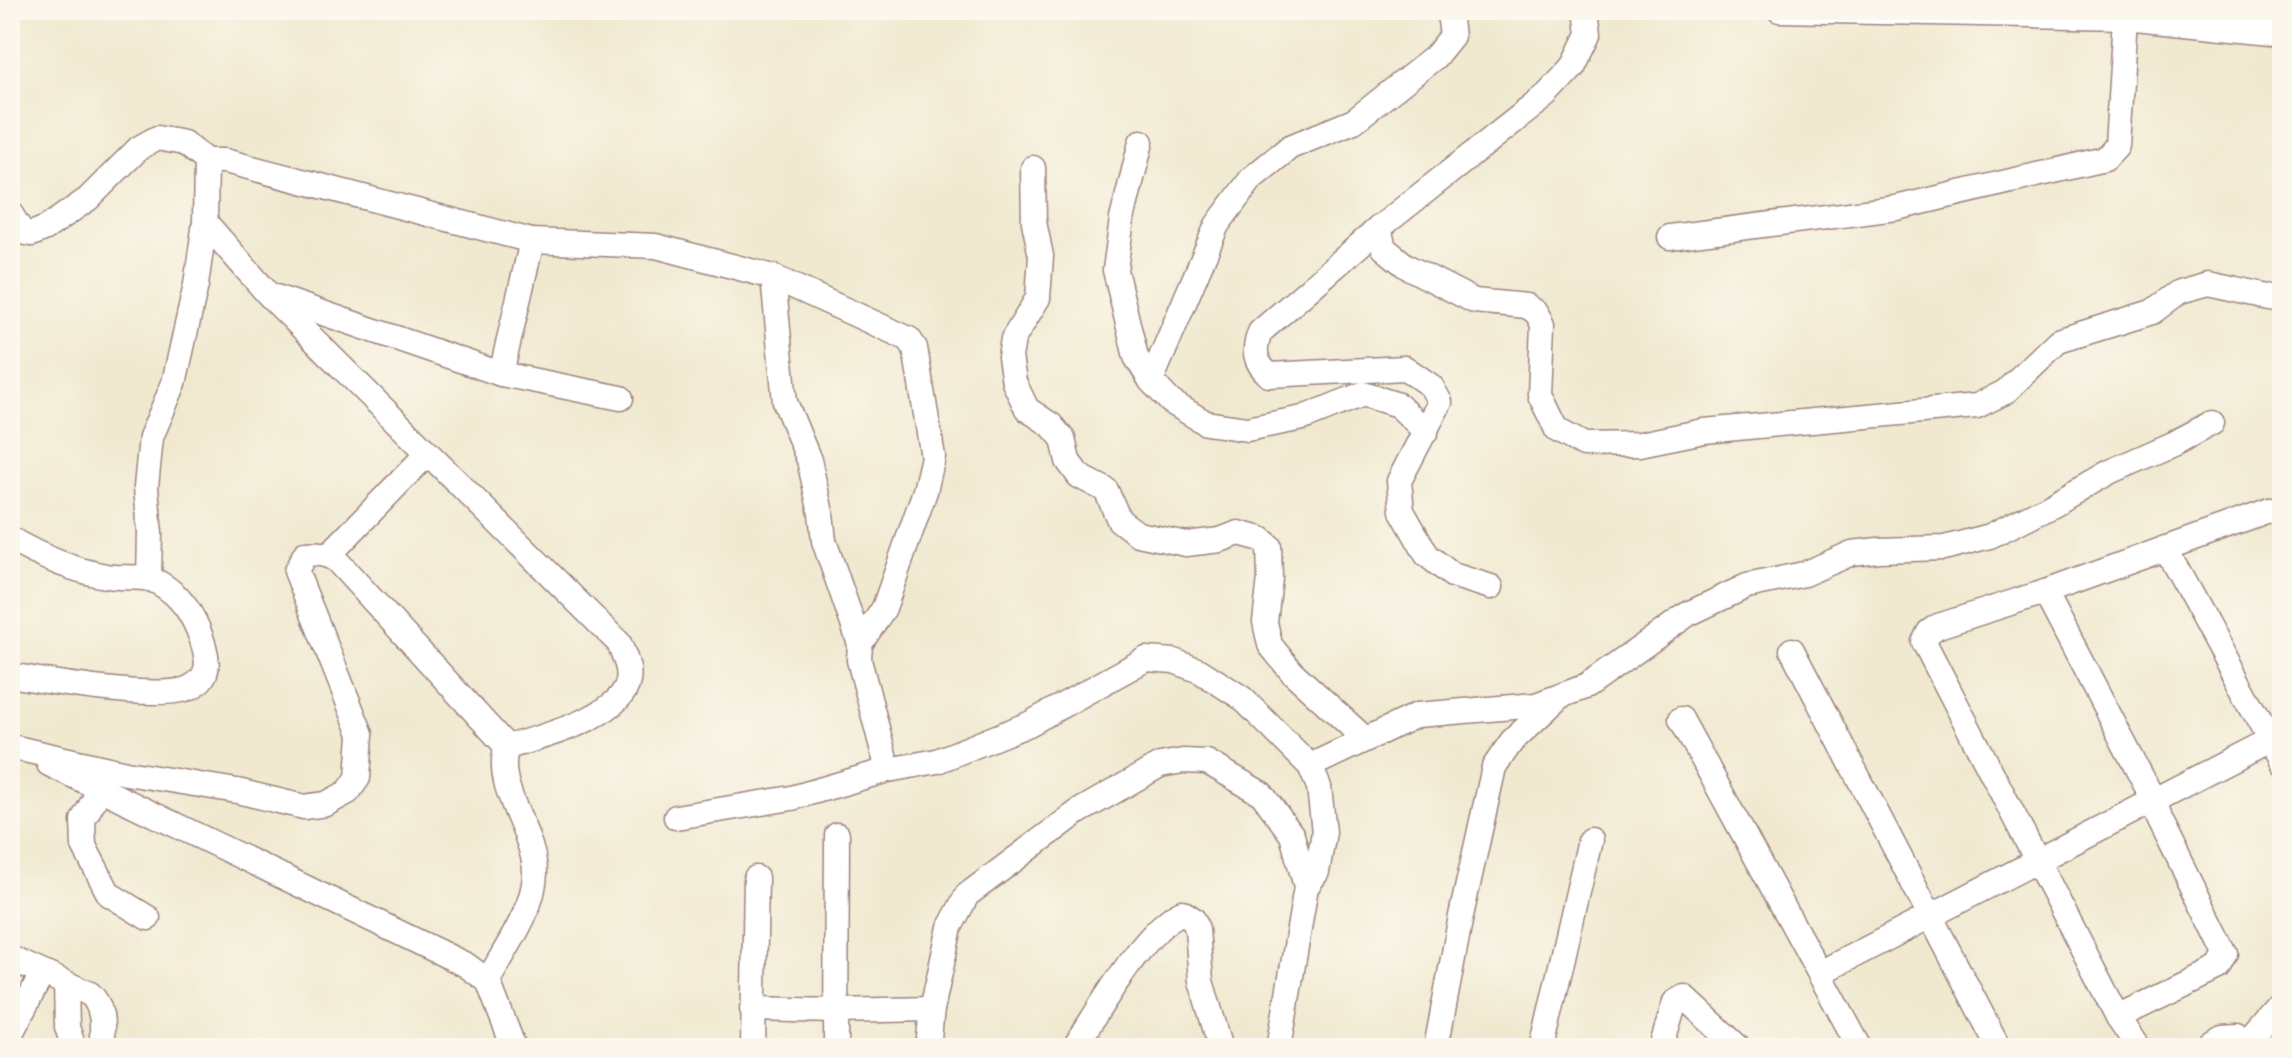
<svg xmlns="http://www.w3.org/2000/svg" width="2292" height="1058" viewBox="0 0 2292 1058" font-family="'Shantell Sans',sans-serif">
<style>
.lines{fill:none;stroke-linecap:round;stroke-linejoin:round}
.minor-casing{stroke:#9d847e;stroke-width:27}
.minor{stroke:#fff;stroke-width:24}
</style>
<rect width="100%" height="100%" fill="#fbf7ec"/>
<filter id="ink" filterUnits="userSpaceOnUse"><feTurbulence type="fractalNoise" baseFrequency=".0125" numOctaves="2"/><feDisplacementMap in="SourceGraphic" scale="16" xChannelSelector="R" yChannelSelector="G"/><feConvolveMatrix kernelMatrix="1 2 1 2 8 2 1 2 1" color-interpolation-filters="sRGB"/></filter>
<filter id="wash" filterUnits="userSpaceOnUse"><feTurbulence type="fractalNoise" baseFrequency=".006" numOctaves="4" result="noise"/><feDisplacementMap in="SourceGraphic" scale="32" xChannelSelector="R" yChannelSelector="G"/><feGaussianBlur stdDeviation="1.8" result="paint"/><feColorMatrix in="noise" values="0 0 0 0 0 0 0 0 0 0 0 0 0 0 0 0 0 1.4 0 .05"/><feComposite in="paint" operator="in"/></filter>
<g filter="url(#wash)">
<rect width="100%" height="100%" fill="#f0e9d0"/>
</g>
<g filter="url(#ink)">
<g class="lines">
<g class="minor-casing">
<g id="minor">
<polyline points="1779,10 2125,17 2282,33"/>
<polyline points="1141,142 1122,219 1115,270 1136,357 1151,381 1171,402 1206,423 1247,429 1303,418 1363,394 1398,405 1426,432"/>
<polyline points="206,161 225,161 532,241 656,246 773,277 909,339 915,348 933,457 925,491 884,608 860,644 859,660 888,770"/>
<polyline points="1033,168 1034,222 1041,256 1038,298 1013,339 1010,357 1014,382 1027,409 1051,425 1063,439 1068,461 1079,476 1106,490 1119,520 1138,534 1186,544 1220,540 1239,533 1261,539 1269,546 1270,578 1265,622 1270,645 1292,672 1365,739"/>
<polyline points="10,213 22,232 32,234 46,228 88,199 139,148 157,138 184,143 206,161 205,222 196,285 174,383 151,437 146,487 150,533 149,578"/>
<path d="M205,222L269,295L619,643C624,656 632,671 627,685C616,718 539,738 507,747C492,785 535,832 535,873C534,911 505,948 488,981"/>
<polyline points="1379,228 1384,248 1406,266 1474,301 1527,306 1537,313 1543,324 1540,395 1557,430 1584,445 1640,444 1704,431 1977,406 2005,392 2058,341 2152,312 2179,292 2208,284 2268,297 2282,295"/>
<polyline points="1670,237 1896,208 2105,159 2117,146 2125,17"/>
<polyline points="773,277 785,402 809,460 821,513 824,541 860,644"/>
<polyline points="276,297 501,374 621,398"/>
<polyline points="501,374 532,241"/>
<polyline points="1151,381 1217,225 1252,178 1290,147 1354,121 1435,57 1452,36 1449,13 1446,10"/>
<path d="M10,539C41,557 71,570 106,576C124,579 143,574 159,583C182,596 194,616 202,640C208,658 212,676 191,687C164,702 44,681 10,675"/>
<polyline points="2165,548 2282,762"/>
<polyline points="329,555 428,453"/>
<path d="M1491,587L1452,575L1427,555L1402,511L1399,481L1440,402L1431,386L1405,368L1269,375C1254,361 1253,351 1260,332L1379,228L1547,95L1573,67L1589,34L1586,10"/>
<polyline points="2045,592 2154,801 2159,819 2226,954 2219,968 2118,1017"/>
<polyline points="1792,650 1999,1048"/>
<polyline points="1681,719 1860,1048"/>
<path d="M16,748L126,773L237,791L304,807L326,804L348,792L358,778L361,734L296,571L305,554C317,553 327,553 337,561L507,747"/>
<polyline points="49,764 466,965 488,981 514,1048"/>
<polyline points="1310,766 1417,715 1536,705 1587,686 1688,614 1747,586 1804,574 1852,553 1878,550 1944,548 1990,536 2050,506 2109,472 2173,444 2212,423"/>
<polyline points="100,789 83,820 84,846 109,894 148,918"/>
<polyline points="676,817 792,798 888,770 937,761 1029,724 1146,659 1174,661 1200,671 1242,698 1310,766 1319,787 1324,832 1317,872 1306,887"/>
<path d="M10,958L90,994C105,1008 102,1029 102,1048"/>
<polyline points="1820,973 2282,734"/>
<polyline points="66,984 67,1027 74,1048"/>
<polyline points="752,1009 835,1011 932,1009"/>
<polyline points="10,1035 42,974"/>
<polyline points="753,1048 756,878"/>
<polyline points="836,1048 837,835"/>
<polyline points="928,1048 932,1009 950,927 967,895 1078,812 1160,765 1183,761 1207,762 1262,794 1292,835 1306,887 1279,1048"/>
<path d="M1074,1048C1098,1012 1143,930 1182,912L1193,919L1197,929L1201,981L1221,1048"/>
<polyline points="1436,1048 1461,916 1494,767 1512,741 1556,700"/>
<polyline points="1542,1048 1590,840"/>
<polyline points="1661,1048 1675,1002 1684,997 1739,1048"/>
<polyline points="2139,1048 2118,1017 1924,642 1929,632 1938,626 2045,592 2269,511 2282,512"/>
<polyline points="2209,1048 2211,1043 2222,1037 2238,1036 2246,1046"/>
<polyline points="2245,1048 2282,1005"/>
</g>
</g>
<use href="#minor" class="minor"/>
</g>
</g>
<rect width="2292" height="1058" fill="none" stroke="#fbf7ec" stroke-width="40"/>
</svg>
